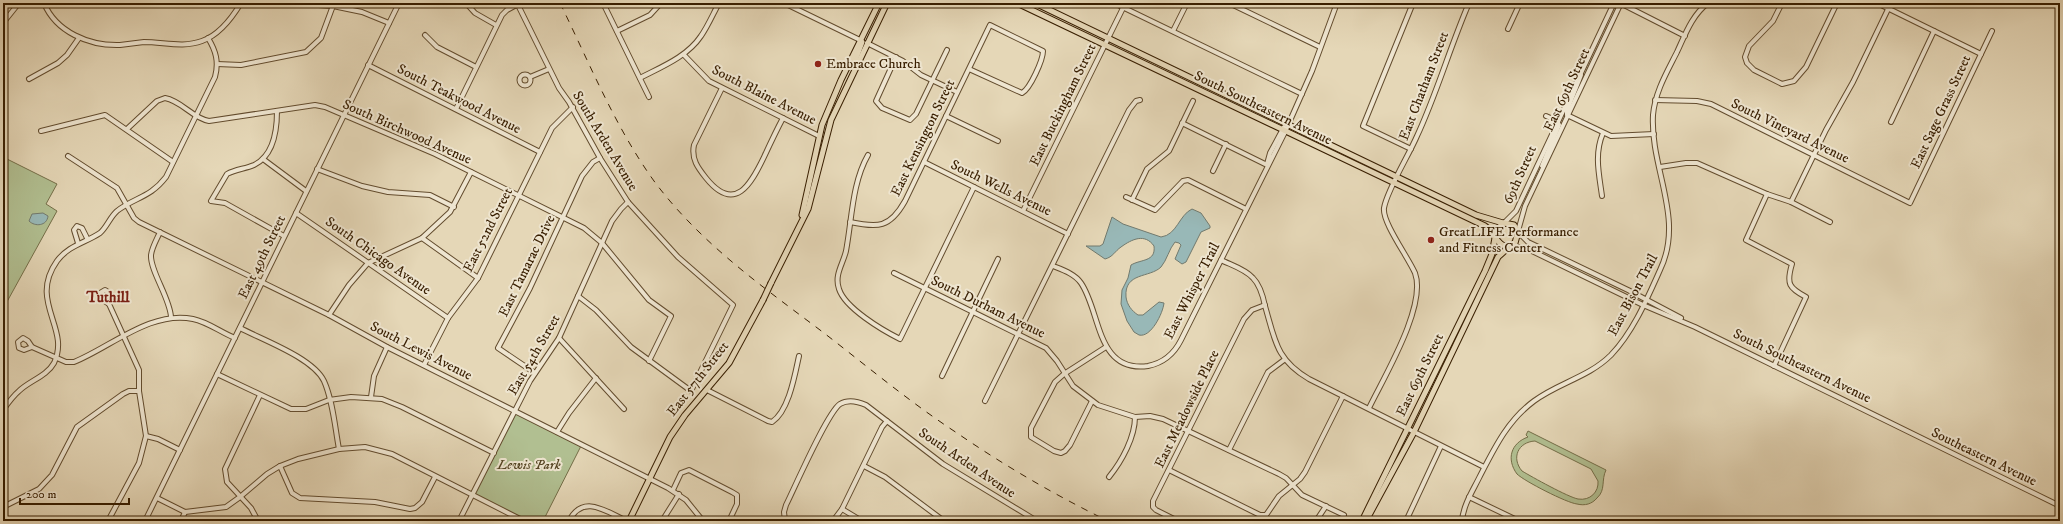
<svg xmlns="http://www.w3.org/2000/svg" width="2063" height="524" viewBox="0 0 2063 524" font-family="'IM FELL DW Pica',serif">
<style>
.green{fill:#b1bf91;stroke:#746e48;fill-rule:evenodd}
.water{fill:#98b8b7;stroke:#727a6e}
.lines{fill:none;stroke-linecap:round;stroke-linejoin:round}
.minor-casing{stroke:#634c2e;stroke-width:6}
.major-casing{stroke:#381e00;stroke-width:7}
.minor{stroke:#eee5d0;stroke-width:4}
.major{stroke:#e5d7b7;stroke-width:5}
.rail{stroke:#381e00;stroke-width:1;stroke-dasharray:7 7;stroke-linecap:butt}
.major-bridge-casing{stroke:#381e00;stroke-width:7;stroke-linecap:butt}
.major-bridge{stroke:#e5d7b7;stroke-width:5}
.poi-dot{fill:#8f2418;stroke:#eee5d0;stroke-width:1.5}
.labels{text-anchor:middle;dominant-baseline:central;stroke-width:4;stroke-linejoin:round;paint-order:stroke}
.poi-label{font-size:14px;fill:#381e00;stroke:#eee5d0;text-anchor:start}
.street-label{font-size:14px;fill:#381e00;stroke:#eee5d0}
.park-label{font-size:14px;font-style:italic;fill:#564624;stroke:#eee5d0}
.neighbourhood-label{font-size:15px;font-weight:bold;fill:#7a1f14;stroke:#eee5d0}
</style>
<rect width="100%" height="100%" fill="#e5d7b7"/>
<filter id="stains"><feTurbulence type="fractalNoise" baseFrequency=".005" numOctaves="4"/><feColorMatrix values="0 0 0 0 .2 0 0 0 0 .09 0 0 0 0 .02 0 0 0 .5 -.17"/></filter>
<radialGradient id="worn" r=".72"><stop offset=".6" stop-color="#630" stop-opacity="0"/><stop offset="1" stop-color="#630" stop-opacity=".3"/></radialGradient>
<g class="green">
<polygon points="3,157 57,184 46,204 57,211 3,309"/>
<polygon points="515,411 582,444 543,521 524,521 472,495"/>
<path d="M1528,431L1606,470C1601,480 1606,490 1597,498C1592,504 1585,506 1577,504C1567,503 1524,481 1517,474C1506,459 1511,443 1528,437L1526,435ZM1535,441L1591,469L1598,481C1599,492 1590,501 1578,499C1568,497 1532,477 1522,471C1511,458 1518,442 1535,441Z"/>
</g>
<g class="water">
<path d="M1192,209L1201,213L1210,226V228L1201,232L1186,262L1182,264L1175,259L1181,245L1179,243L1175,242C1169,249 1167,260 1161,267C1150,278 1124,272 1126,297C1127,305 1132,311 1138,315H1143L1159,302L1164,303C1163,313 1151,338 1139,335L1134,332L1127,321L1121,304L1122,290L1128,278L1131,265C1141,259 1156,262 1154,246C1145,233 1132,239 1121,247C1115,251 1113,257 1105,259L1086,246H1100L1103,244L1112,217L1123,224L1161,237C1177,235 1179,215 1192,209Z"/>
<path d="M43,213L48,216C47,226 35,227 29,221L32,214Z"/>
</g>
<g class="lines">
<g class="minor-casing">
<g id="minor">
<path d="M44,3C56,32 89,46 120,45C128,44 136,43 144,42C164,42 183,48 202,41C219,35 232,18 241,3"/>
<polyline points="290,3 333,6 362,12 389,23"/>
<polyline points="466,3 475,13 496,25"/>
<polyline points="517,3 559,88 569,102 600,158 628,202 678,257 733,305 691,391 631,347 596,310 578,296"/>
<polyline points="603,3 649,97"/>
<polyline points="784,3 860,40"/>
<polyline points="1114,3 1302,94"/>
<polyline points="1229,3 1320,47"/>
<polyline points="1620,3 1685,36"/>
<polyline points="1782,3 1773,21 1749,46 1745,57 1747,63 1754,70 1782,84 1794,81 1806,67 1837,3"/>
<polyline points="1877,3 1981,54"/>
<polyline points="3,23 19,3"/>
<polyline points="1508,29 1520,3"/>
<polyline points="617,31 650,15 661,3"/>
<polyline points="1173,31 1187,3"/>
<polyline points="425,35 437,47 476,67"/>
<polyline points="867,43 903,61 921,75 957,92"/>
<polyline points="684,55 709,81 819,136"/>
<polyline points="896,57 876,101 882,108 910,120 916,114 947,50"/>
<polyline points="217,64 241,65 306,52 321,38 334,3"/>
<polyline points="368,65 540,152"/>
<circle cx="525" cy="80" r="5.5"/>
<polyline points="1581,75 1567,110 1567,115 1611,136 1654,134"/>
<polyline points="530,77 549,69"/>
<path d="M640,78C661,67 687,57 701,36C708,26 713,14 719,3"/>
<polyline points="29,79 58,63 67,55 79,38"/>
<path d="M722,88L694,145C691,159 698,168 706,178C735,214 751,184 764,157C770,144 776,131 783,118"/>
<polyline points="1655,100 1697,101 1711,104 1910,203 1992,31"/>
<polyline points="456,109 502,15 507,10 518,4"/>
<path d="M277,111C277,131 273,156 254,165C245,169 236,169 227,174L211,201L225,203L284,236"/>
<polyline points="946,116 998,141"/>
<polyline points="1891,122 1934,31"/>
<polyline points="1182,123 1267,165"/>
<path d="M127,129L157,101L165,98C182,101 192,118 209,121L315,105L325,107L435,154L584,228L602,243L649,300L671,316L649,361"/>
<polyline points="41,131 105,115 173,162"/>
<polyline points="1411,149 1363,126 1413,3"/>
<path d="M868,155C852,183 852,219 846,251C843,264 834,275 839,289C845,308 882,330 900,339L974,187"/>
<polyline points="68,156 117,188 134,218 139,222 329,315 387,347 668,488 686,500 703,521"/>
<polyline points="263,159 306,191"/>
<polyline points="924,162 1068,234"/>
<polyline points="1267,164 1270,153 1284,127"/>
<polyline points="1542,166 1559,125 1557,121 1546,116"/>
<polyline points="1660,167 1686,163 1697,163 1767,194 1791,202 1830,222"/>
<polyline points="317,169 362,186 388,192 430,195 454,207"/>
<polyline points="1213,171 1226,144"/>
<path d="M1767,194L1746,240L1792,264C1786,284 1789,288 1806,297L1774,366"/>
<path d="M1602,196C1599,174 1594,154 1603,133"/>
<polyline points="1126,197 1155,210 1183,181 1188,180 1246,209"/>
<polyline points="1132,200 1147,169 1169,151 1193,101"/>
<polyline points="1791,202 1826,130 1853,82 1891,3"/>
<polyline points="1023,211 1123,8"/>
<polyline points="296,213 448,318"/>
<path d="M850,222C878,228 890,228 905,201L990,25L1043,51C1043,60 1030,89 1022,93L969,69"/>
<polyline points="1504,223 1516,211 1614,3"/>
<polyline points="1518,231 1525,206 1621,3"/>
<path d="M160,232C157,239 152,247 151,255C150,271 170,298 171,317"/>
<polyline points="1518,232 1528,242 1628,290 1681,318"/>
<polyline points="422,238 478,278"/>
<polyline points="78,243 74,230 77,226 82,228 87,238"/>
<polyline points="1511,245 1532,251 1643,305 1695,327 2060,506"/>
<path d="M1221,260C1231,265 1245,269 1253,278C1260,285 1263,296 1265,306C1275,340 1276,360 1309,379L1484,467"/>
<path d="M1053,266C1063,270 1075,274 1081,283C1101,312 1096,373 1148,366C1163,363 1174,354 1181,340L1285,132L1312,71L1337,3"/>
<polyline points="894,273 1046,348 1057,361 1073,386 1098,405 1135,417 1150,416 1163,419 1279,474 1286,478 1302,495 1344,515"/>
<polygon points="105,290 111,294 109,304 100,298 100,293"/>
<polyline points="329,315 349,285 368,263 422,238 450,212 471,172"/>
<path d="M240,328C263,340 313,358 324,381C333,401 335,428 339,449"/>
<polygon points="23,338 28,341 32,347 24,350 19,348 18,342"/>
<polyline points="559,338 624,409"/>
<path d="M32,347L66,362H74C111,347 151,310 193,319C208,322 220,332 235,338"/>
<polyline points="424,365 448,318 478,278 552,128 573,107"/>
<polyline points="535,373 498,348 530,288 582,176 593,162 600,158"/>
<polyline points="217,374 291,409 306,409 329,400 351,397 382,399 402,407 494,453"/>
<polyline points="942,376 998,259"/>
<path d="M707,390L768,421L772,422C789,411 795,374 799,356"/>
<polyline points="371,397 374,376 387,347"/>
<polyline points="985,401 1129,110 1136,101 1140,100"/>
<polyline points="1092,401 1070,445 1065,451 1061,453 1054,451 1031,437 1031,428 1055,382 1064,374 1106,347"/>
<path d="M1369,408C1384,377 1427,306 1415,273C1408,257 1382,222 1384,208C1387,190 1409,155 1417,136C1437,93 1450,47 1469,3"/>
<path d="M3,410C8,403 13,396 19,391C29,381 47,376 54,363C71,328 28,302 57,261C69,245 85,243 100,233C107,227 110,217 117,211C135,197 150,198 166,177L215,77C219,62 216,51 208,38"/>
<polyline points="557,432 569,413 596,378"/>
<polyline points="146,436 158,439 180,450"/>
<polyline points="1229,450 1268,372 1284,360"/>
<polyline points="280,466 292,493 300,498 375,502 410,509 415,508 422,502 435,477"/>
<polyline points="864,466 885,477 944,521"/>
<polyline points="1169,470 1260,515 1266,515 1279,496 1300,479 1305,472 1343,396"/>
<path d="M1109,477C1122,461 1135,437 1135,417"/>
<polyline points="673,490 681,473 689,470 732,492 737,495 737,504 729,521"/>
<polyline points="1469,497 1519,521"/>
<polyline points="157,498 185,512 226,507 240,497 267,474 280,466 298,459 339,449 365,447 392,454 524,521"/>
<polyline points="3,507 39,489 52,475 77,427 123,394 129,391 139,391"/>
<polyline points="842,509 862,521"/>
<polyline points="108,521 139,463 146,436 139,391 139,370 109,304"/>
<polyline points="145,521 399,3"/>
<polyline points="181,521 185,512"/>
<polyline points="258,521 251,508 227,482 225,469 260,395"/>
<polyline points="459,521 530,381 559,338 612,221 621,209 628,202"/>
<path d="M569,521C583,493 607,512 627,521"/>
<polyline points="662,521 679,494"/>
<path d="M785,521L784,512L786,505C795,487 827,413 840,404C848,399 857,401 866,405L943,464L1037,521"/>
<polyline points="833,521 842,509 882,427 887,421"/>
<polyline points="1178,521 1156,510 1153,507 1153,501 1244,319 1252,310 1265,305"/>
<polyline points="1316,521 1326,506"/>
<polyline points="1406,521 1441,446"/>
<path d="M1462,521C1463,506 1472,492 1479,478C1494,449 1507,421 1534,401C1558,383 1589,377 1611,355C1633,332 1647,299 1660,270C1685,218 1650,169 1653,115C1655,92 1667,72 1677,52C1685,35 1692,15 1708,3"/>
</g>
</g>
<g class="major-casing">
<g id="major">
<path d="M1017,3L1485,226C1496,233 1499,254 1515,243L1518,232L1514,225L1504,223L1497,229L1495,237"/>
<polyline points="1035,3 1476,215 1503,223"/>
<polyline points="853,66 862,42"/>
<polyline points="802,215 822,125 841,80 879,3"/>
<polyline points="771,283 808,209 831,120 887,3"/>
<polyline points="1368,517 1414,432 1498,257 1509,247"/>
<polyline points="629,521 670,437 685,415 729,363 763,300"/>
<polyline points="1362,521 1485,271 1492,254 1495,238"/>
</g>
</g>
<use href="#minor" class="minor"/>
<use href="#major" class="major"/>
<path class="rail" d="M560,3C589,62 615,127 654,181C700,243 763,287 824,333C868,367 911,403 957,433C1005,466 1055,495 1108,521"/>
<g class="major-bridge-casing">
<polyline id="major-bridge" points="763,300 771,283"/>
</g>
<use href="#major-bridge" class="major-bridge"/>
</g>
<g class="poi-dot">
<circle cx="818" cy="64" r="4"/>
<circle cx="1431" cy="240" r="4"/>
</g>
<g class="labels">
<g class="poi-label">
<text x="826" y="64">Embrace Church</text>
<text x="1439" y="232">GreatLIFE Performance<tspan x="1439" dy="16">and Fitness Center</tspan></text>
</g>
<g class="street-label">
<text transform="translate(1424 86) rotate(-69)">East Chatham Street</text>
<text transform="translate(1567 90) rotate(-65)">East 69th Street</text>
<text transform="translate(764 95) rotate(27)">South Blaine Avenue</text>
<text transform="translate(459 99) rotate(27)">South Teakwood Avenue</text>
<text transform="translate(1063 105) rotate(-64)">East Buckingham Street</text>
<text transform="translate(1263 108) rotate(26)">South Southeastern Avenue</text>
<text transform="translate(1941 112) rotate(-65)">East Sage Grass Street</text>
<text transform="translate(1790 131) rotate(26)">South Vineyard Avenue</text>
<text transform="translate(407 132) rotate(24)">South Birchwood Avenue</text>
<text transform="translate(923 138) rotate(-64)">East Kensington Street</text>
<text transform="translate(605 141) rotate(59)">South Arden Avenue</text>
<text transform="translate(1520 175) rotate(-66)">69th Street</text>
<text transform="translate(1001 188) rotate(26)">South Wells Avenue</text>
<text transform="translate(488 230) rotate(-63)">East 52nd Street</text>
<text transform="translate(378 256) rotate(35)">South Chicago Avenue</text>
<text transform="translate(262 257) rotate(-64)">East 49th Street</text>
<text transform="translate(527 266) rotate(-64)">East Tamarac Drive</text>
<text transform="translate(1192 291) rotate(-63)">East Whisper Trail</text>
<text transform="translate(1633 295) rotate(-62)">East Bison Trail</text>
<text transform="translate(988 307) rotate(26)">South Durham Avenue</text>
<text transform="translate(421 351) rotate(27)">South Lewis Avenue</text>
<text transform="translate(534 355) rotate(-60)">East 54th Street</text>
<text transform="translate(1802 366) rotate(26)">South Southeastern Avenue</text>
<text transform="translate(1420 375) rotate(-64)">East 69th Street</text>
<text transform="translate(698 379) rotate(-52)">East 57th Street</text>
<text transform="translate(1187 409) rotate(-64)">East Meadowside Place</text>
<text transform="translate(1984 457) rotate(26)">Southeastern Avenue</text>
<text transform="translate(967 463) rotate(34)">South Arden Avenue</text>
</g>
<g class="park-label">
<text x="529" y="465">Lewis Park</text>
</g>
<g class="neighbourhood-label">
<text x="108" y="297">Tuthill</text>
</g>
</g>
<rect width="2063" height="524" fill="none" stroke="#e5d7b7" stroke-width="16"/>
<rect x="4" y="4" width="2055" height="516" fill="none" stroke="#381e00" stroke-width="2"/>
<rect x="8" y="8" width="2047" height="508" fill="none" stroke="#381e00"/>
<path d="M20 498v6h109v-6" fill="none" stroke="#381e00" stroke-width="2"/>
<text x="26" y="498" font-size="12" fill="#381e00" stroke="#eee5d0" stroke-width="3" paint-order="stroke">200 m</text>
<rect width="100%" height="100%" filter="url(#stains)"/>
<rect width="100%" height="100%" fill="url(#worn)"/>
</svg>
